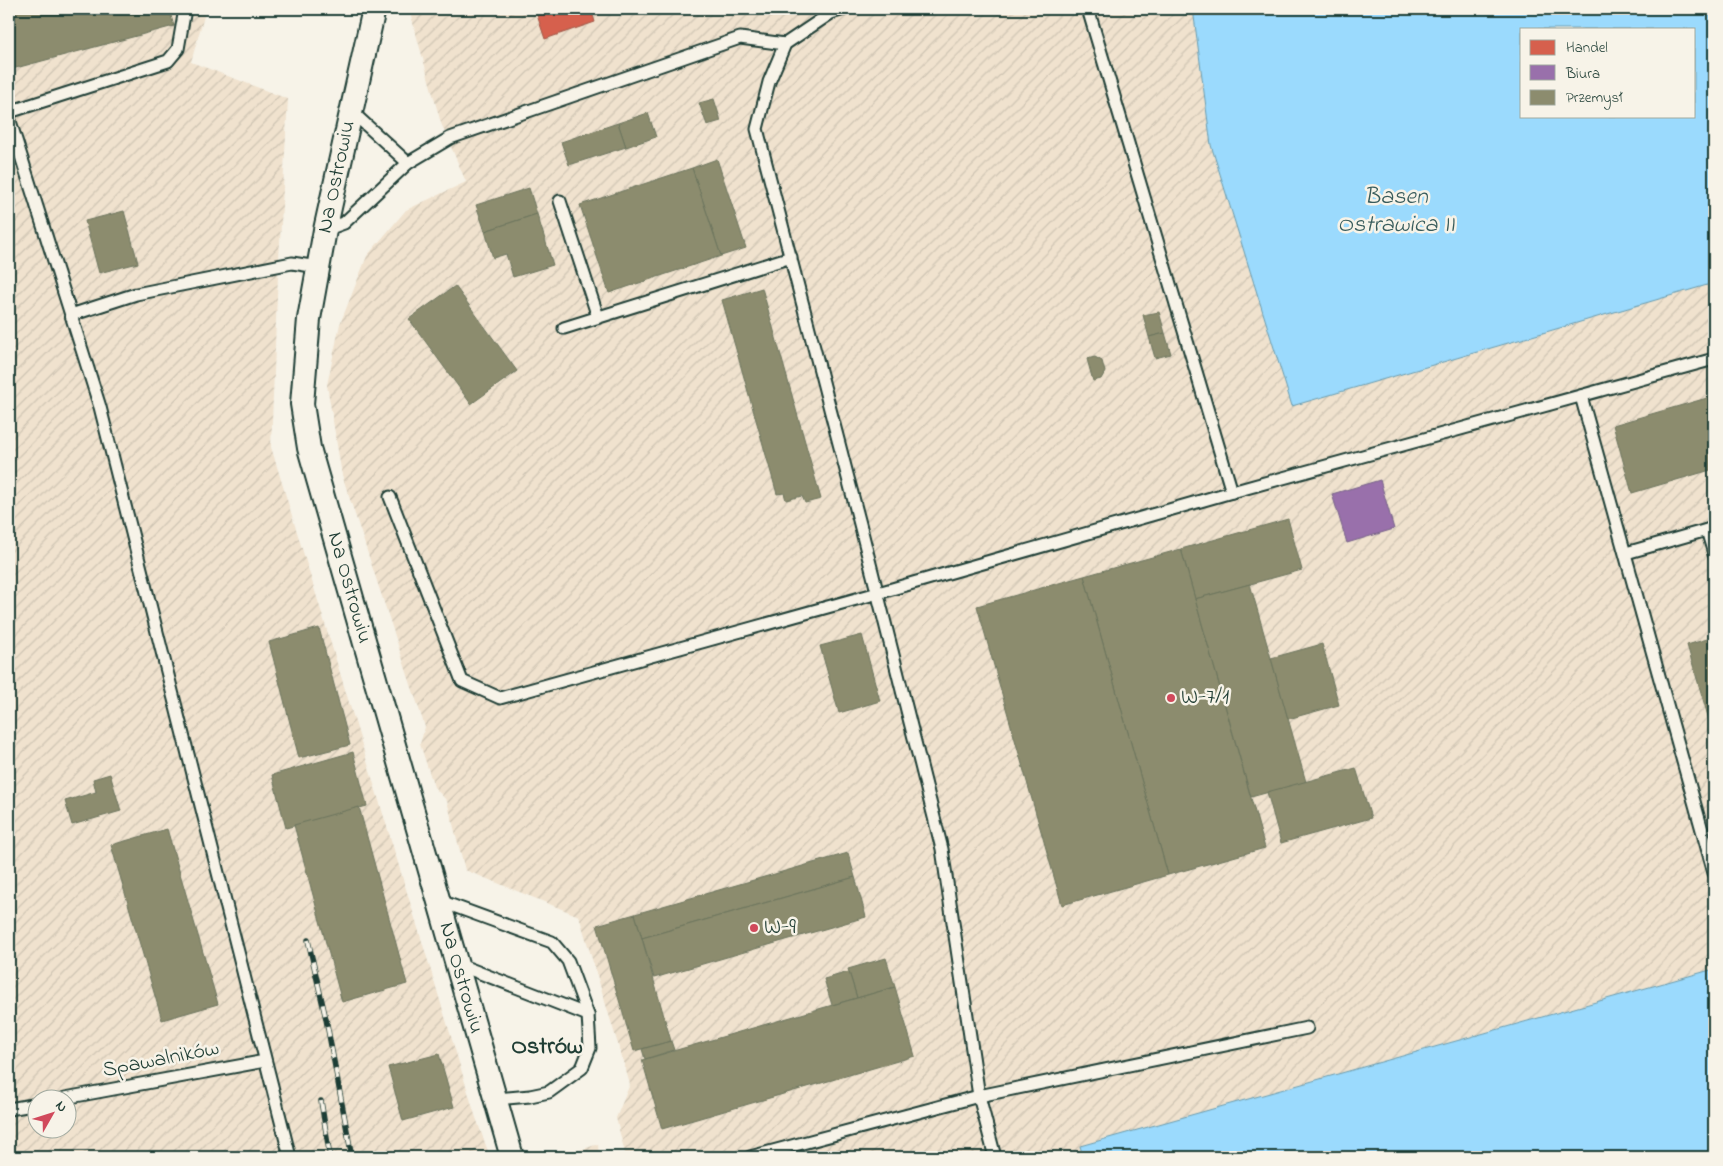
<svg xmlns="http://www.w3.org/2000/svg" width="1723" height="1166" viewBox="0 0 1723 1166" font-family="'Indie Flower',sans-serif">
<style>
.industrial{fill:url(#industrial-furrows);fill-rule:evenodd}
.water{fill:#9bdafd;stroke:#699bad;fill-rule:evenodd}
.shops{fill:#d6604d;stroke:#9f5646}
.offices{fill:#9970ab;stroke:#746187}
.industry{fill:#8c8c6e;stroke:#6b745d}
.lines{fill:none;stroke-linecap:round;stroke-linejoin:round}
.lane-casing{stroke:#1f3d34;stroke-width:15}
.street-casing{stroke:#1f3d34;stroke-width:26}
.lane{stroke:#f7f3e8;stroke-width:11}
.street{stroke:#f7f3e8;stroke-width:22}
.rail-casing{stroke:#1f3d34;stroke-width:5.5}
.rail{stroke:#f7f3e8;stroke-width:4;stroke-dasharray:11;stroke-linecap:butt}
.poi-dot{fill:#d1495b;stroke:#f7f3e8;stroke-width:2}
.labels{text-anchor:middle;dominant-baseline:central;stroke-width:5;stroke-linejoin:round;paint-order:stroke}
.street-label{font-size:22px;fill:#1f3d34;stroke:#f7f3e8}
.poi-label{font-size:22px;fill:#1f3d34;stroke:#f7f3e8;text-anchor:start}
.water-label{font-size:24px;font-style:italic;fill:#385c5c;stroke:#f7f3e8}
.neighbourhood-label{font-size:24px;font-weight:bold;fill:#1f3d34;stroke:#f7f3e8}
</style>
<defs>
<pattern id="industrial-furrows" width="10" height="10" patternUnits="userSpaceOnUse" patternTransform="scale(1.25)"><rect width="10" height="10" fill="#f0e2ce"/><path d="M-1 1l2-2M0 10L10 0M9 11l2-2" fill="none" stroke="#cdc3b2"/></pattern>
</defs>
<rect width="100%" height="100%" fill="#f7f3e8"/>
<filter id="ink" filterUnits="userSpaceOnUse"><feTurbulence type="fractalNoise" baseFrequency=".02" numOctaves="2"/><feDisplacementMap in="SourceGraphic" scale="10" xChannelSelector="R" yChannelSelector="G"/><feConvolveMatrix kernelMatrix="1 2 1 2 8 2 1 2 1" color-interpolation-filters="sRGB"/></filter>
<g filter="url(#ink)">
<g class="industrial">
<path d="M9,9H206L191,62L288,99L277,295L271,447L475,1115L490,1157H9ZM38,1098H68V1128H38Z"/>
<polygon points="409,9 1193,9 1211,145 1292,406 1714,283 1714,969 1080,1146 1083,1157 626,1157 616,1118 630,1084 579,916 465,870 447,801 434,787 420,744 425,727 342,475 327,385 340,324 367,256 406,210 466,182 441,123"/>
<polygon points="598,1144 599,1157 560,1157"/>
</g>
<g class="water">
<path d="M1193,9H1714V283L1292,406L1211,145ZM1522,29H1694V116H1522Z"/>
<polygon points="1714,969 1714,1157 1083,1157 1080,1146"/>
</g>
<polygon class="shops" points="535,9 591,9 595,22 545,39"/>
<polygon class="offices" points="1380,480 1394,529 1347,543 1332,494"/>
<g class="industry">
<polygon points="9,9 169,9 174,26 12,69 9,56"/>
<polygon points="714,99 721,121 707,125 699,103"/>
<polygon points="648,113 656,137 626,147 618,123"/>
<polygon points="618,123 626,147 569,165 561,142"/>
<polygon points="717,159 746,248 721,256 692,168"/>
<polygon points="692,168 721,256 609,293 580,205"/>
<polygon points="529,188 537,214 485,231 476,205"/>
<polygon points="124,211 138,263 99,273 85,221"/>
<polygon points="537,214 553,265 513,277 506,254 493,258 485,231"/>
<polygon points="455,286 517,371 471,404 409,319"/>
<polygon points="762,288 821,499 805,503 802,496 786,500 784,493 777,494 722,300"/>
<polygon points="1159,312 1165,333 1149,337 1143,315"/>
<polygon points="1165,333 1171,354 1155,358 1149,337"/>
<polygon points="1095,357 1102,361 1105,372 1101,379 1093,381 1087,359"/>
<polygon points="1714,396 1714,469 1632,493 1613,425"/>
<polygon points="1288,519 1302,570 1195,599 1181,549"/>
<polygon points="1181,549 1265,848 1168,875 1084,576"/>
<polygon points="1084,576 1168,875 1062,905 977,606"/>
<polygon points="1250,584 1306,782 1251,797 1195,599"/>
<polygon points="319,628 350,745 299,758 269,642"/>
<polygon points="862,635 880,701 839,713 820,646"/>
<polygon points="1714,637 1714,722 1710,723 1687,645"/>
<polygon points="1322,644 1339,705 1288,719 1271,658"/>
<polygon points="353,752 367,806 286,828 272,775"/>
<polygon points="1356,768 1371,818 1281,843 1267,792"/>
<polygon points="110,774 121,811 72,825 65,801 96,792 93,779"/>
<polygon points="359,807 407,984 342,1002 294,825"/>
<polygon points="167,829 218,1004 162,1020 111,845"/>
<polygon points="848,853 855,877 642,938 635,914"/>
<polygon points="855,877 866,917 654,978 642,938"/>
<polygon points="635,914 671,1041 634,1051 597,925"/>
<polygon points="886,958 895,987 857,998 848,969"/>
<polygon points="849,972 857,998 832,1005 824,979"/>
<polygon points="895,987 915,1056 662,1129 642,1060"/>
<polygon points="671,1041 674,1050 645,1059 642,1049"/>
<polygon points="439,1054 454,1107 403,1121 388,1067"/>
</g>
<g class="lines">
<g class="lane-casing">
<g id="lane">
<polyline points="844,9 831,13 785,44 769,82 757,129 860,524 942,849 979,1096 995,1157"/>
<polyline points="1088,9 1232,492 1714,359"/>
<polyline points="9,112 168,61 178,49 185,9"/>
<polyline points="352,112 408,163"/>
<polyline points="9,118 100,407 290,1157"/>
<polyline points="560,201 598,317"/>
<polyline points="325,230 344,223 408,163 450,138 740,38 785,44"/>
<polyline points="71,315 136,294 292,263 318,267"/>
<polyline points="564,328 791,257"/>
<polyline points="1581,396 1714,873"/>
<polyline points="390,497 462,681 500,698 878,593 1232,492"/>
<polyline points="1707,530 1714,554"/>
<polyline points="1626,553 1714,528"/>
<polyline points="440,901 552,942 568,961 588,1015 590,1048 582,1068 549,1092 530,1096 496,1099"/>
<polyline points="457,964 588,1015"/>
<polyline points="65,1098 265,1061"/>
<polyline points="9,1109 38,1104"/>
<polyline points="750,1157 979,1096 1307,1028"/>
</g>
</g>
<g class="street-casing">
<g id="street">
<path id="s1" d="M374,9L325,230L309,319L302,404L309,448L512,1157"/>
</g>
</g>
<use href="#lane" class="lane"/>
<use href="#street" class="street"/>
<g class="rail-casing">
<g id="rail">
<polyline points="308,940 326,1019 352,1157"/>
<polyline points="321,1101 330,1157"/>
</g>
</g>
<use href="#rail" class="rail"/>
</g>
</g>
<g class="poi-dot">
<circle cx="1171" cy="698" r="5"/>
<circle cx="754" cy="928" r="5"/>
</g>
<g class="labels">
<g class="street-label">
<text transform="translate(337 177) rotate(-78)">Na Ostrowiu</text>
<text stroke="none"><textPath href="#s1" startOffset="592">Na Ostrowiu</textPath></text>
<text stroke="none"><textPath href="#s1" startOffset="998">Na Ostrowiu</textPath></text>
<text transform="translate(161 1060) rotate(-11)">Spawalników</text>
</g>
<g class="poi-label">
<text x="1181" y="698">W-7/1</text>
<text x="764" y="928">W-9</text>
</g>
<g class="water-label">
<text x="1396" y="197">Basen<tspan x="1396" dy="28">Ostrawica II</tspan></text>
</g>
<g class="neighbourhood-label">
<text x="547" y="1047">Ostrów</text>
</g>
</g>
<rect width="1723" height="1166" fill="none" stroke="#f7f3e8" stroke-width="30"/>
<rect x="15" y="15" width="1693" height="1136" fill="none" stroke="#1f3d34" stroke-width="2" filter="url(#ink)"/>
<rect x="1520" y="28" width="175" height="90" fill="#f7f3e8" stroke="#a1aaa0"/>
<rect x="1530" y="40" width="25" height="15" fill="#d6604d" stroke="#a1aaa0"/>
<text x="1566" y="52" font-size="15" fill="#1f3d34">Handel</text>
<rect x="1530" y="65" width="25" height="15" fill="#9970ab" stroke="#a1aaa0"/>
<text x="1566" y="78" font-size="15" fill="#1f3d34">Biura</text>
<rect x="1530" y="90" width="25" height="15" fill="#8c8c6e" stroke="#a1aaa0"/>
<text x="1566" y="102" font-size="15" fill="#1f3d34">Przemysł</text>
<g transform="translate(52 1114) rotate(51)"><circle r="24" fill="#f7f3e8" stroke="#a1aaa0"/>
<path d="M0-4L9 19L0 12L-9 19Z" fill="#d1495b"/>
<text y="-8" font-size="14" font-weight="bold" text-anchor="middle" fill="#1f3d34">N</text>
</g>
</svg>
